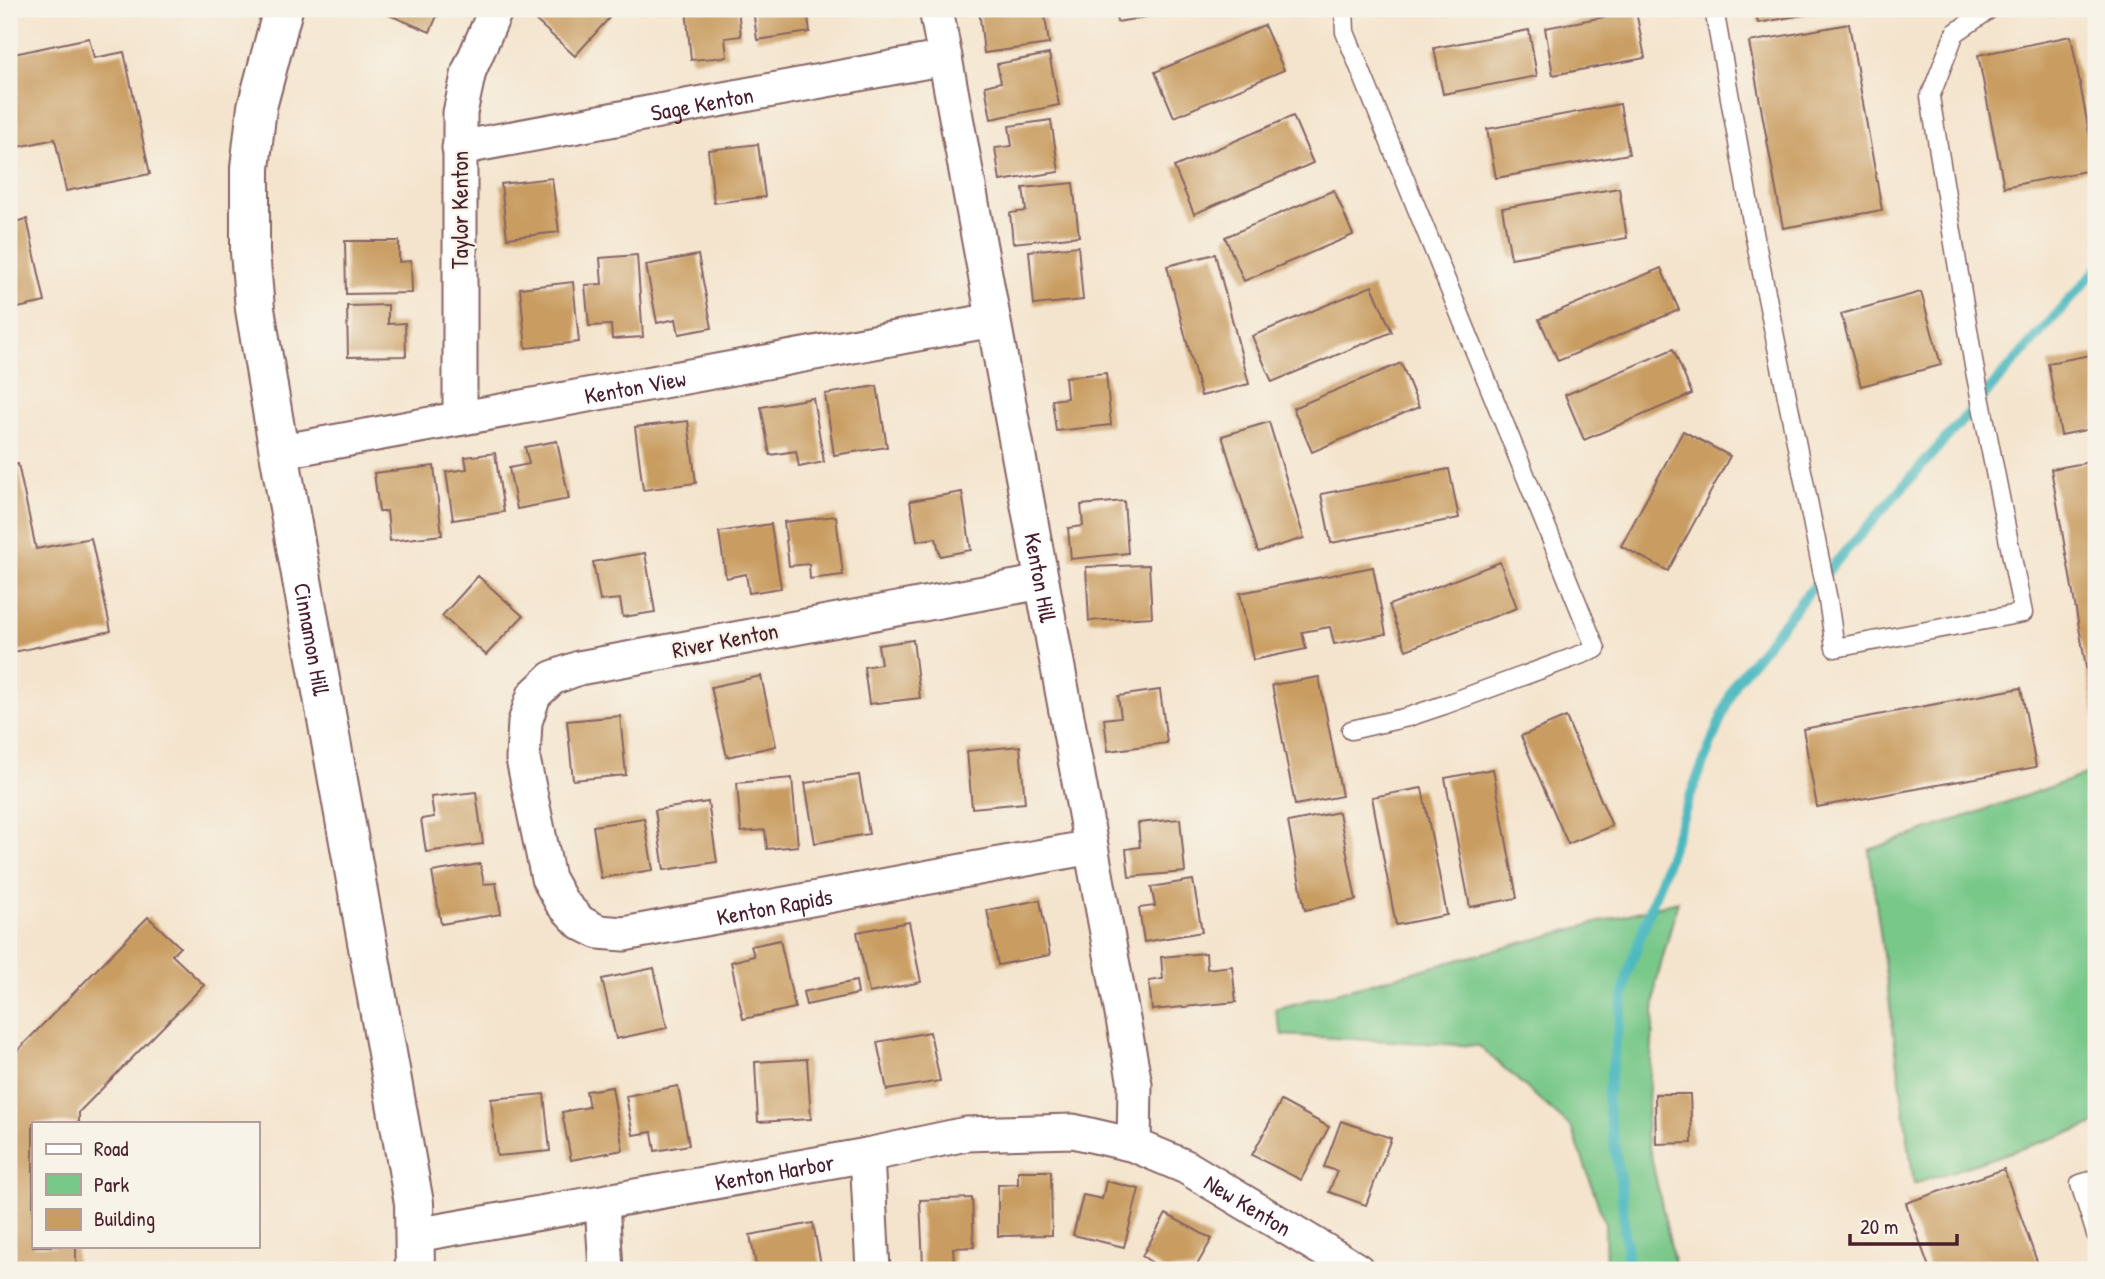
<svg xmlns="http://www.w3.org/2000/svg" width="2105" height="1279" viewBox="0 0 2105 1279" font-family="'Patrick Hand',sans-serif">
<style>
.green{fill:#78c889;stroke:#61745a;stroke-width:2}
.lines{fill:none;stroke-linecap:round;stroke-linejoin:round}
.stream{stroke:#49b8bf;stroke-width:10}
.building{fill:#c99d62}
.service-casing{stroke:#866464;stroke-width:21}
.minor-casing{stroke:#866464;stroke-width:37}
.tertiary-casing{stroke:#866464;stroke-width:42}
.service{stroke:#fff;stroke-width:18}
.minor{stroke:#fff;stroke-width:33}
.tertiary{stroke:#fff;stroke-width:38}
.labels{text-anchor:middle;dominant-baseline:central;stroke-width:5;stroke-linejoin:round;paint-order:stroke}
.street-label{font-size:23px;fill:#4a1f2b;stroke:#f7f3e8}
</style>
<rect width="100%" height="100%" fill="#f7f3e8"/>
<filter id="ink" filterUnits="userSpaceOnUse"><feTurbulence type="fractalNoise" baseFrequency=".0143" numOctaves="2"/><feDisplacementMap in="SourceGraphic" scale="14" xChannelSelector="R" yChannelSelector="G"/><feConvolveMatrix kernelMatrix="1 2 1 2 8 2 1 2 1" color-interpolation-filters="sRGB"/></filter>
<filter id="wash" filterUnits="userSpaceOnUse"><feTurbulence type="fractalNoise" baseFrequency=".00686" numOctaves="4" result="noise"/><feDisplacementMap in="SourceGraphic" scale="28" xChannelSelector="R" yChannelSelector="G"/><feGaussianBlur stdDeviation="1.57" result="paint"/><feColorMatrix in="noise" values="0 0 0 0 0 0 0 0 0 0 0 0 0 0 0 0 0 1.4 0 .05"/><feComposite in="paint" operator="in"/></filter>
<g filter="url(#wash)">
<rect width="100%" height="100%" fill="#f4e4cd"/>
<g class="green">
<polygon points="2096,771 2096,1124 1914,1184 1869,850"/>
<polygon points="1678,901 1656,983 1646,1134 1676,1270 1606,1270 1605,1224 1572,1128 1479,1046 1282,1035 1275,1009"/>
</g>
<g class="lines">
<polyline class="stream" points="1628,1270 1621,1186 1607,1098 1627,975 1689,799 1735,683 1803,599 2096,270"/>
</g>
<g id="blocks">
<g class="building">
<polygon points="375,9 440,9 430,32"/>
<polygon points="541,9 602,9 611,16 575,56 533,18"/>
<polygon points="686,9 738,9 741,36 725,38 727,57 691,60"/>
<polygon points="753,9 807,9 810,32 757,40"/>
<polygon points="979,9 1044,9 1049,44 984,53"/>
<polygon points="1115,9 1186,9 1186,10 1117,22"/>
<polygon points="1755,9 1831,9 1831,10 1758,23"/>
<polygon points="1636,11 1645,58 1553,75 1545,28"/>
<polygon points="1849,24 1882,210 1783,228 1749,42"/>
<polygon points="1264,25 1284,70 1174,117 1155,72"/>
<polygon points="1529,30 1537,76 1443,94 1434,48"/>
<polygon points="2071,36 2096,169 2004,187 1978,55"/>
<polygon points="89,38 94,58 124,52 150,174 66,191 55,139 9,149 9,55"/>
<polygon points="1049,54 1059,105 991,119 985,86 1001,82 997,64"/>
<polygon points="1620,104 1629,154 1496,178 1487,129"/>
<polygon points="1293,116 1313,163 1194,214 1174,167"/>
<polygon points="1051,120 1059,172 1000,181 995,148 1012,146 1009,126"/>
<polygon points="758,144 765,197 714,203 708,150"/>
<polygon points="552,178 559,232 507,238 501,184"/>
<polygon points="1073,183 1079,236 1013,243 1010,213 1026,211 1023,188"/>
<polygon points="1619,188 1627,238 1511,258 1502,208"/>
<polygon points="1334,190 1353,235 1244,281 1225,237"/>
<polygon points="27,219 45,302 9,310 9,223"/>
<polygon points="345,241 399,241 399,262 411,261 412,293 346,294"/>
<polygon points="1078,246 1083,300 1034,305 1029,251"/>
<polygon points="1215,254 1249,384 1201,396 1167,266"/>
<polygon points="637,255 643,337 612,339 611,325 589,326 585,285 602,284 600,258"/>
<polygon points="698,255 712,328 679,334 676,319 657,323 646,265"/>
<polygon points="1661,268 1679,310 1558,361 1539,319"/>
<polygon points="573,282 579,342 526,348 520,288"/>
<polygon points="1372,286 1392,332 1272,382 1252,336"/>
<polygon points="1921,292 1941,365 1861,386 1841,314"/>
<polygon points="388,305 388,324 405,323 406,356 348,357 347,306"/>
<polygon points="1673,349 1692,394 1584,440 1565,395"/>
<polygon points="2096,354 2096,428 2061,435 2048,363"/>
<polygon points="1401,363 1419,407 1312,452 1293,408"/>
<polygon points="1106,373 1111,425 1056,431 1052,400 1067,398 1065,377"/>
<polygon points="877,386 887,447 834,455 825,394"/>
<polygon points="813,398 824,462 799,467 796,451 770,455 761,407"/>
<polygon points="688,421 696,483 643,490 635,427"/>
<polygon points="1269,422 1304,538 1258,552 1222,436"/>
<polygon points="1683,431 1730,456 1668,571 1621,546"/>
<polygon points="557,441 569,499 517,509 509,468 529,464 525,447"/>
<polygon points="495,453 504,512 453,520 446,472 467,469 465,457"/>
<polygon points="2096,461 2096,717 2095,718 2051,469"/>
<polygon points="18,464 36,549 91,538 111,631 9,653 9,466"/>
<polygon points="434,466 442,535 390,541 387,511 379,512 374,473"/>
<polygon points="1449,469 1459,518 1331,543 1321,494"/>
<polygon points="962,492 971,550 940,556 936,538 917,541 910,501"/>
<polygon points="1124,501 1128,553 1071,559 1068,528 1083,526 1081,505"/>
<polygon points="836,516 843,575 810,579 809,564 789,566 784,522"/>
<polygon points="771,524 781,588 749,593 746,574 726,578 719,532"/>
<polygon points="645,553 655,612 623,617 620,599 600,601 593,562"/>
<polygon points="1500,562 1517,608 1406,650 1389,605"/>
<polygon points="1149,565 1152,617 1089,621 1086,567"/>
<polygon points="1373,567 1386,634 1334,644 1330,627 1302,632 1306,649 1253,660 1240,593"/>
<polygon points="478,576 523,616 486,655 442,616"/>
<polygon points="913,640 920,698 869,704 864,667 881,664 878,645"/>
<polygon points="761,676 776,746 727,757 711,687"/>
<polygon points="1319,677 1342,796 1295,805 1272,685"/>
<polygon points="2021,688 2036,767 1817,807 1803,729"/>
<polygon points="1160,690 1167,743 1108,751 1104,719 1121,717 1118,696"/>
<polygon points="620,716 626,775 573,780 567,721"/>
<polygon points="1566,717 1612,826 1568,844 1521,736"/>
<polygon points="1020,746 1025,803 972,808 967,751"/>
<polygon points="1493,769 1517,898 1470,907 1445,778"/>
<polygon points="859,775 869,834 815,843 805,783"/>
<polygon points="792,778 798,846 767,849 765,830 741,832 737,783"/>
<polygon points="1422,788 1447,915 1396,925 1372,797"/>
<polygon points="476,792 483,844 426,852 421,819 434,817 431,797"/>
<polygon points="708,802 717,862 664,870 655,810"/>
<polygon points="1339,812 1356,900 1305,910 1288,822"/>
<polygon points="644,818 653,870 601,878 593,826"/>
<polygon points="1180,819 1185,872 1129,877 1126,849 1140,847 1138,823"/>
<polygon points="480,864 484,884 496,883 501,914 441,924 432,872"/>
<polygon points="1193,880 1202,932 1144,942 1139,908 1155,906 1151,887"/>
<polygon points="1040,900 1050,955 998,965 987,910"/>
<polygon points="148,917 180,947 172,955 204,985 79,1112 79,1123 33,1123 33,1246 76,1246 76,1262 85,1270 9,1270 9,1059"/>
<polygon points="909,922 921,982 869,993 857,932"/>
<polygon points="780,940 795,1008 743,1019 731,962 754,956 751,946"/>
<polygon points="1206,953 1207,969 1232,966 1236,1002 1152,1010 1149,981 1163,979 1161,957"/>
<polygon points="654,968 667,1028 616,1039 602,979"/>
<polygon points="856,981 858,994 806,1005 803,992"/>
<polygon points="930,1032 940,1081 887,1090 877,1042"/>
<polygon points="807,1059 811,1119 758,1122 755,1062"/>
<polygon points="678,1086 689,1145 655,1151 652,1132 633,1135 626,1096"/>
<polygon points="612,1087 623,1150 571,1160 562,1112 589,1107 586,1091"/>
<polygon points="544,1094 550,1151 497,1156 491,1099"/>
<polygon points="1655,1094 1690,1094 1692,1143 1656,1144"/>
<polygon points="1281,1101 1329,1127 1301,1180 1252,1155"/>
<polygon points="1341,1121 1391,1138 1366,1205 1329,1192 1337,1171 1324,1167"/>
<polygon points="2004,1169 2040,1270 1930,1270 1906,1203"/>
<polygon points="1018,1171 1051,1171 1052,1235 998,1236 998,1185 1018,1184"/>
<polygon points="1106,1181 1139,1189 1124,1247 1073,1235 1083,1195 1102,1199"/>
<polygon points="972,1198 974,1247 953,1248 954,1264 923,1265 920,1200"/>
<polygon points="1166,1214 1212,1239 1194,1270 1164,1270 1142,1256"/>
<polygon points="813,1223 822,1270 757,1270 750,1235"/>
</g>
</g>
</g>
<g filter="url(#ink)">
<use href="#blocks" fill-opacity="0" stroke="#866464" stroke-width="2"/>
<g class="lines">
<g class="service-casing">
<g id="service">
<polyline points="1344,9 1345,32 1596,649 1444,705 1408,717 1351,730"/>
<polyline points="1714,9 1755,238 1828,600 1835,648 2023,613 1974,366 1930,97 1955,33 1990,9"/>
<polyline points="2096,1179 2080,1184 2096,1234"/>
</g>
</g>
<g class="minor-casing">
<g id="minor">
<path id="s1" d="M936,9L1135,1084L1134,1145"/>
<path id="s2" d="M459,148L945,58"/>
<polyline points="460,418 460,113 469,71 496,9"/>
<path id="s3" d="M279,452L993,320"/>
<path id="s4" d="M1042,582L579,668L552,678L534,695L525,722L523,759L548,878L562,903L581,923L599,932L624,934L1091,847"/>
<polyline points="867,1155 873,1270"/>
<polyline points="602,1203 606,1270"/>
<path id="s5" d="M416,1235L867,1155L966,1134L1073,1131L1134,1145L1186,1167L1357,1270"/>
</g>
</g>
<g class="tertiary-casing">
<g id="tertiary">
<path id="s6" d="M283,9L257,107L250,168V252L255,309L279,452L414,1203L415,1270"/>
</g>
</g>
<use href="#service" class="service"/>
<use href="#minor" class="minor"/>
<use href="#tertiary" class="tertiary"/>
</g>
</g>
<g class="labels">
<g class="street-label">
<text stroke="none"><textPath href="#s2" startOffset="247">Sage Kenton</textPath></text>
<text transform="translate(459 210) rotate(-90)">Taylor Kenton</text>
<text stroke="none"><textPath href="#s3" startOffset="362">Kenton View</textPath></text>
<text stroke="none"><textPath href="#s1" startOffset="578">Kenton Hill</textPath></text>
<text stroke="none"><textPath href="#s6" startOffset="639">Cinnamon Hill</textPath></text>
<text transform="translate(725 640) rotate(-11)">River Kenton</text>
<text stroke="none"><textPath href="#s4" startOffset="966">Kenton Rapids</textPath></text>
<text stroke="none"><textPath href="#s5" startOffset="364">Kenton Harbor</textPath></text>
<text stroke="none"><textPath href="#s5" startOffset="858">New Kenton</textPath></text>
</g>
</g>
<rect width="2105" height="1279" fill="none" stroke="#f7f3e8" stroke-width="35"/>
<rect x="32" y="1122" width="228" height="126" fill="#f7f3e8" stroke="#b29e9c" stroke-width="2"/>
<rect x="46" y="1144" width="35" height="10" fill="#ffffff" stroke="#b29e9c" stroke-width="2"/>
<text x="94" y="1156" font-size="21" fill="#4a1f2b">Road</text>
<rect x="46" y="1174" width="35" height="21" fill="#78c889" stroke="#b29e9c" stroke-width="2"/>
<text x="94" y="1192" font-size="21" fill="#4a1f2b">Park</text>
<rect x="46" y="1209" width="35" height="21" fill="#c99d62" stroke="#b29e9c" stroke-width="2"/>
<text x="94" y="1226" font-size="21" fill="#4a1f2b">Building</text>
<path d="M1850 1234v10h107v-10" fill="none" stroke="#4a1f2b" stroke-width="3.5"/>
<text x="1860" y="1234" font-size="21" fill="#4a1f2b" stroke="#f7f3e8" stroke-width="5" paint-order="stroke">20 m</text>
</svg>
